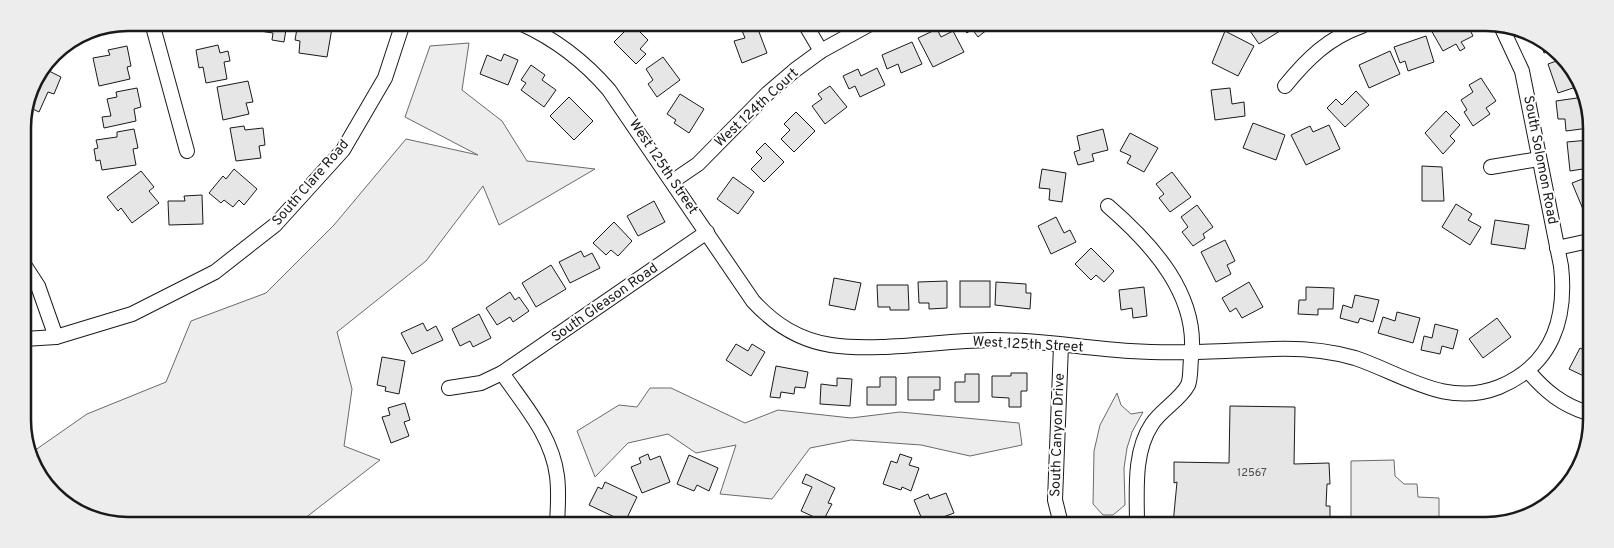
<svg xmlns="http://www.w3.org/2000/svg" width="1614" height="548" viewBox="0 0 1614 548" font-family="Overpass,sans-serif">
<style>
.built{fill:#ededed;stroke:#6a6a6a}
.building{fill:#e6e6e6;stroke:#1a1a1a}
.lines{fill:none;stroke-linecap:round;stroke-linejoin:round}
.minor-casing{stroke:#1a1a1a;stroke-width:16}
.minor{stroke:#fff;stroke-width:14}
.labels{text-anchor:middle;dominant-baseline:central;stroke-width:4;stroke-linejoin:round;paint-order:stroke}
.number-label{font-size:11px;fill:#4d4d4d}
.street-label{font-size:14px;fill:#1a1a1a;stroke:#fff}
.rim{fill:none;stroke:#1a1a1a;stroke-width:2.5}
</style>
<rect width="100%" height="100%" fill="#fff"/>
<g class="built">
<polygon points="469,43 462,90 502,121 527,161 595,169 499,225 483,186 426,261 337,332 352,389 344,446 380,460 300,522 101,522 49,490 31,453 87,414 166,382 191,321 266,293 334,225 406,139 478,155 405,117 430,46"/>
<polygon points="650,388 671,388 745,423 778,410 851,418 900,412 1019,423 1022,445 970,456 921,445 851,440 810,448 772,499 720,494 736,445 696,453 668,434 628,443 595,477 577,431 619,405 637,407"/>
<polygon points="1117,393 1121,405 1131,414 1143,412 1132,432 1127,448 1124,468 1125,505 1113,515 1103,515 1093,504 1094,451 1100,425"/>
<polygon points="1394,460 1395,476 1404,484 1417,484 1418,497 1439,498 1439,525 1351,525 1351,461"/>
</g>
<g class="building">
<polygon points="254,23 287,23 284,42 272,40 273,33 253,30"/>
<polygon points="298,23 318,23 318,26 332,28 327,57 299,53 300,41 295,40"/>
<polygon points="632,24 648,40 640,49 646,54 636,64 614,42"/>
<polygon points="750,24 756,24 767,53 742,63 734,41 745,38 741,28"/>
<polygon points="960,25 993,25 978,37 972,29 967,33"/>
<polygon points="1246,25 1288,26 1259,44"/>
<polygon points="1438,26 1468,26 1473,36 1461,42 1465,48 1460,51 1456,44 1443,51 1431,30"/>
<polygon points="937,29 941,37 953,31 964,52 933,67 918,38"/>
<polygon points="1225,31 1254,46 1238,76 1212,63"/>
<polygon points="1426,36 1434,62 1408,71 1405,61 1400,63 1394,47"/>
<polygon points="912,42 922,64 901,73 898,64 887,69 882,55"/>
<polygon points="1541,43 1552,50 1544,53"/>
<polygon points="218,45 220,53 228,51 230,61 224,62 227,79 206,83 203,67 199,68 196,50"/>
<polygon points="127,46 131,66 127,67 130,79 99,86 93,58 110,55 108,50"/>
<polygon points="1390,51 1400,74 1369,88 1359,65"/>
<polygon points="504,54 518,60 508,85 480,74 487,55 501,61"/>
<polygon points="663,57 680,80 657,97 648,84 653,80 646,69"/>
<polygon points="1565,58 1579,86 1558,93 1548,64"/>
<polygon points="531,65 545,75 542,80 556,90 544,107 521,90 526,83 521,80"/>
<polygon points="43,68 61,77 54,94 48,92 39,112 27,106 33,82"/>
<polygon points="877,68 885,85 860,97 855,86 849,89 843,76 858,69 861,76"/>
<polygon points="1481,78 1496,101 1486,108 1490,114 1473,126 1464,112 1467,110 1461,100 1473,92 1469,85"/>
<polygon points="248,81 253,102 246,103 249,114 223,120 217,87"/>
<polygon points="830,86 847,107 825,124 812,106 822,99 818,94"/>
<polygon points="137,88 141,107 134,109 136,121 104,128 102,117 111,116 107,99 117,97 116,92"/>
<polygon points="1230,88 1232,104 1244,102 1245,116 1215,120 1211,90"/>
<polygon points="1356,91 1369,105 1345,127 1327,108 1336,99 1342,105"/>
<polygon points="680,94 704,109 689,133 674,123 676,120 667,114"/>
<polygon points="569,97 593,121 574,140 550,116"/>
<polygon points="1584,97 1589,128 1566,131 1565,119 1558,119 1556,101"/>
<polygon points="1446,111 1460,125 1450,136 1455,141 1443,154 1425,133"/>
<polygon points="796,112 815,131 794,152 781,139 790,130 784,124"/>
<polygon points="1253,123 1285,135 1276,160 1243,148"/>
<polygon points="1329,125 1340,149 1306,165 1291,135 1310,126 1313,132"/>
<polygon points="244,126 245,130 263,128 265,145 259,146 261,158 236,161 230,128"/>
<polygon points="134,129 138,148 133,149 136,165 102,170 100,160 96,161 94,149 98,148 96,140 117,137 117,132"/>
<polygon points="1103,129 1108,150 1092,154 1094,161 1078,165 1074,152 1080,150 1077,136"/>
<polygon points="1130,133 1158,148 1144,172 1127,163 1131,156 1120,151"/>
<polygon points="1589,140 1589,168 1570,171 1567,142"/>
<polygon points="765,143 784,162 764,182 751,169 762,158 756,152"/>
<polygon points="1422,166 1442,167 1444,201 1422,201"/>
<polygon points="234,169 257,189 244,205 239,200 233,207 224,200 221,203 209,193 223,176 226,179"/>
<polygon points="1042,169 1066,173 1062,202 1049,200 1050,189 1039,188"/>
<polygon points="141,171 154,187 149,191 159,203 132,223 121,208 118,211 107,197"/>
<polygon points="1172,172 1191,197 1170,212 1159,198 1164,194 1156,184"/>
<polygon points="733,177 754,192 738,214 717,199"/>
<polygon points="1585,178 1589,184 1589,212 1585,214 1572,183"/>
<polygon points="202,195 203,224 169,225 168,201 185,201 184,196"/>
<polygon points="654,201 665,222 638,236 627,216"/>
<polygon points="1456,204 1472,214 1468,220 1481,227 1470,245 1442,227"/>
<polygon points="1197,205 1213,227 1203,234 1205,238 1193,246 1182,232 1188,227 1181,217"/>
<polygon points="1056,217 1064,233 1070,230 1076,242 1051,254 1038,226"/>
<polygon points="1495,220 1529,225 1525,249 1491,244"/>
<polygon points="614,222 632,241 618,256 611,250 606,255 593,243"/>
<polygon points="1225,240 1235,261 1227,265 1231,274 1216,282 1201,252"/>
<polygon points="1091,248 1114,271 1104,282 1096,275 1091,280 1075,264"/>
<polygon points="581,251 584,257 592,253 600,268 570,283 559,262"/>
<polygon points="551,265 566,289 536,307 522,283"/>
<polygon points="834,278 861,283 855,310 829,305"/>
<polygon points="947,281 947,308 929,309 929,303 919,303 918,282"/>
<rect x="960" y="281" width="30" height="26"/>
<polygon points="996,282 1026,284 1026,293 1031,293 1030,309 995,305"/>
<polygon points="1249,282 1263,307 1242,318 1236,308 1230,312 1222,298"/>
<polygon points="877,285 908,285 909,310 890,310 890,307 878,307"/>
<polygon points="1144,287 1147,316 1133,318 1132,308 1121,310 1119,290"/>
<polygon points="1306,287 1334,288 1333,309 1318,309 1318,315 1298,314 1299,300 1306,300"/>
<polygon points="510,292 515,300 519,297 529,311 513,322 510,317 497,325 486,308"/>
<polygon points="1355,295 1379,300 1373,322 1360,318 1358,323 1340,318 1343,305 1352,308"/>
<polygon points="1397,312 1420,318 1413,343 1378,333 1383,317 1395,321"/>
<polygon points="479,314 491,338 473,347 470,341 460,346 452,329"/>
<polygon points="1497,318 1511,337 1483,358 1469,339"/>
<polygon points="423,323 427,331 436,326 443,340 412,354 401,333"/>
<polygon points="1435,324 1458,330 1453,349 1442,346 1440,354 1421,350 1424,336 1432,338"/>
<polygon points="736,344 748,351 752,344 765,352 751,376 726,360"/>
<polygon points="1580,348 1588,352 1588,378 1569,369"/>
<polygon points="382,357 405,361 399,394 385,391 386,387 377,385"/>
<polygon points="776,366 808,372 805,388 795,387 794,394 781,392 780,398 770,397"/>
<polygon points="1011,373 1027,373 1027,391 1021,391 1021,407 1009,407 1009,398 992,397 992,376 1011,376"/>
<polygon points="965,374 979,374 979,402 955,402 955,382 965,382"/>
<polygon points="880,377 896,377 896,405 867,405 867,387 880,387"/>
<polygon points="908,377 940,377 940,390 934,390 934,400 908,400"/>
<polygon points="837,378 852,379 850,406 820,404 821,384 837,386"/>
<polygon points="405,403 410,420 404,422 409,436 391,443 382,417 390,415 388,408"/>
<polygon points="1230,406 1295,407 1294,464 1329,463 1330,484 1327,484 1326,506 1330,506 1330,525 1173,524 1177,482 1174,483 1174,462 1229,463"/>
<polygon points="648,454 650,460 660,456 670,482 642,493 631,467 641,463 639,458"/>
<polygon points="900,454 912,458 909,465 919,468 911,491 902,487 901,490 883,484 891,461 897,463"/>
<polygon points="689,455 718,468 709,491 697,485 694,491 677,484"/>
<polygon points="806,474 835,488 828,503 832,504 823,521 801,511 812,487 802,483"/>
<polygon points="605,482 637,497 625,522 589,505 598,487 602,489"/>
<polygon points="946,493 954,513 924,524 914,500 928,494 930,499"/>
</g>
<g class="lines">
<g class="minor-casing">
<g id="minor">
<polyline points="152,23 187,151"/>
<path d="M522,24C557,40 584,61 609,90L753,301C775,325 799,340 831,345C878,352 939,341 988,340C1035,339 1083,348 1130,351C1177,354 1226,351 1273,349C1301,348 1327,350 1355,358C1403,374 1446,408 1499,387C1552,365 1567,319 1561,266L1522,71L1501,26"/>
<polyline points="805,24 821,51"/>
<path d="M1285,86C1307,59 1328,38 1362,26"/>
<polyline points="1491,167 1539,159"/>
<polyline points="673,181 698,164 768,93 795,70 821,51 870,24"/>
<path d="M1108,206C1152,244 1200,296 1191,359C1190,366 1191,378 1188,385C1180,400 1161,410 1152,424C1133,452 1137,492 1137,524"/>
<polyline points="1557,248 1589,241"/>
<polyline points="23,263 38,286 56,337"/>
<polyline points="24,339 56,337 132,314 215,272 275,225 343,150 385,78 403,23"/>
<path d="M1528,371C1545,391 1562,405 1588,413"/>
<path d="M502,373C524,405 552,436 557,476C559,491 558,508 557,523"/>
<polyline points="449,388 481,383 502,373 707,232"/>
<polyline points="1061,524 1055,500 1061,345"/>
</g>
</g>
<use href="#minor" class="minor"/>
</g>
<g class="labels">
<g class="number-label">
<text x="1252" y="473">12567</text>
</g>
<g class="street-label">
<text transform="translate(757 108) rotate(-43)">West 124th Court</text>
<text transform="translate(1540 160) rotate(79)">South Solomon Road</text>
<text transform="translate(663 167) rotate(56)">West 125th Street</text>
<text transform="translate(311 183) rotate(-49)">South Clare Road</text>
<text transform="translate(605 303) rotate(-35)">South Gleason Road</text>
<text transform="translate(1028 345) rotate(3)">West 125th Street</text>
<text transform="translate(1058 435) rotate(-88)">South Canyon Drive</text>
</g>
</g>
<path d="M0 0H1614V548H0ZM128 31H1486A97 97 0 0 1 1583 128V420A97 97 0 0 1 1486 517H128A97 97 0 0 1 31 420V128A97 97 0 0 1 128 31Z" fill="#ededed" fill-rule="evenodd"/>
<path class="rim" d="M128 31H1486A97 97 0 0 1 1583 128V420A97 97 0 0 1 1486 517H128A97 97 0 0 1 31 420V128A97 97 0 0 1 128 31Z"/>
</svg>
